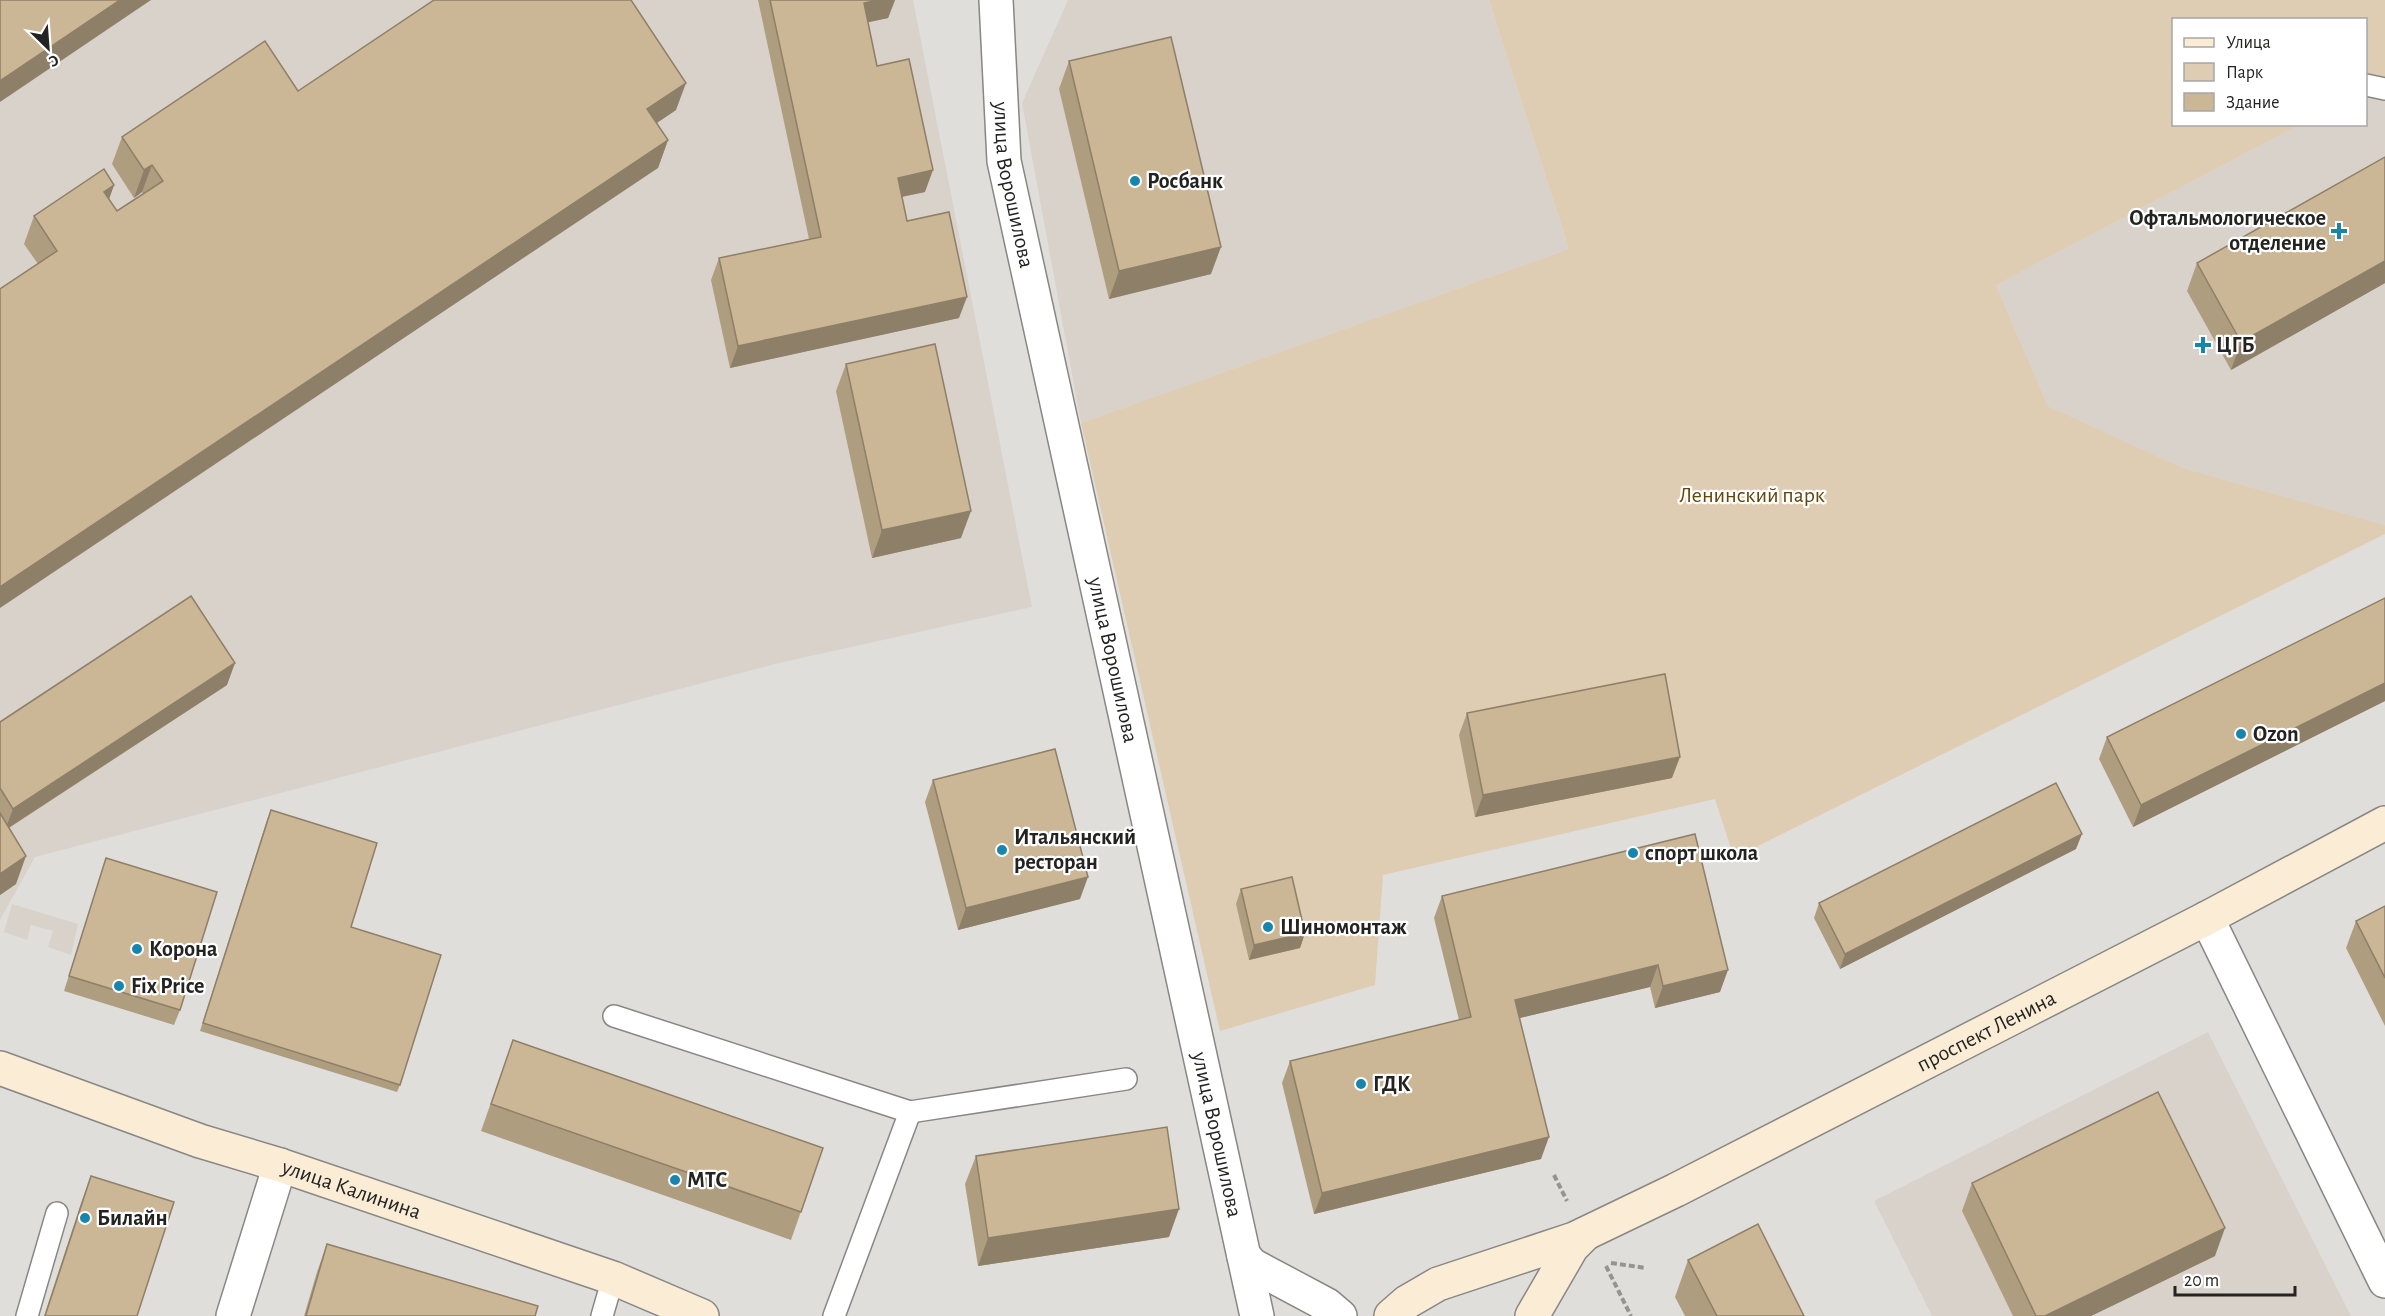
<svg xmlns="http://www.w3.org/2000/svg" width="2385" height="1316" viewBox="0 0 2385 1316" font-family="'Alegreya Sans',sans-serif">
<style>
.built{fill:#d8d2ca}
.green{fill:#decdb3}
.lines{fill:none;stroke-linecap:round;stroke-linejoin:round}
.service-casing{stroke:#888784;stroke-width:24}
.minor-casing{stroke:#888784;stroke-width:36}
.tertiary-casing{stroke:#888784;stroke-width:36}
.secondary-casing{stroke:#888784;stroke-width:36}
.path{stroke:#959492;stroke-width:4;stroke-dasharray:6 3;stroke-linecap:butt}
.service{stroke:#fff;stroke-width:21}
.minor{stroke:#fff;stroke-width:33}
.tertiary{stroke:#fff;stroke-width:33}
.secondary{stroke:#faecd5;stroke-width:33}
.wall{fill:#af9d80}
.shaded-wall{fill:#8e7f68}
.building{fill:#cbb695;stroke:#8e7f68;stroke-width:1.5}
.poi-dot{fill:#1785ac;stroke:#fff;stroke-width:2}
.labels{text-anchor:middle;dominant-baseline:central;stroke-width:4.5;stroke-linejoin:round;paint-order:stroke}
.poi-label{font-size:22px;font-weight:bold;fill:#232322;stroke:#fff;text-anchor:start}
.street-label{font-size:22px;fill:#232322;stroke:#fff}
.park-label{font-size:22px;fill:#64460b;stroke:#fff}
</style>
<rect width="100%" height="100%" fill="#e0dedb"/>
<g class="built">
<polygon points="0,0 913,0 1032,607 779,663 35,857 0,920"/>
<polygon points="1068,0 1489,0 1569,249 1081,423 1022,103"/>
<polygon points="2385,79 2385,525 2183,468 2048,406 1996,285 2299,125 2366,124 2366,89"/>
<polygon points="12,904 78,924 71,955 48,947 53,931 31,925 27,940 4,932"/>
<polygon points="2208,1032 2351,1316 1932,1316 1874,1201"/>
</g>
<polygon class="green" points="1489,0 2385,0 2385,79 2366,89 2366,20 2174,20 2174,124 2299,125 1996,285 2048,406 2183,468 2385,525 2385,534 1734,858 1715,799 1383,875 1375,985 1220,1031 1081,423 1569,249"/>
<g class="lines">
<g class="service-casing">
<g id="service">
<polyline points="2366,85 2385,89"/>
<polyline points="614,1016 910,1112 834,1316"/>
<polyline points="910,1112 1126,1079"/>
<polyline points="27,1316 57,1213"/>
<polyline points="602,1316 613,1278"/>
</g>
</g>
<g class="minor-casing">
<polyline id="minor" points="2207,918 2385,1281"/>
</g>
<g class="tertiary-casing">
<g id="tertiary">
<path id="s1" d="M996,0L1004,161L1257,1316"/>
<polyline points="1244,1256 1252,1265 1327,1305 1340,1316"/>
<polyline points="233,1316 280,1165"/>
</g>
</g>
<g class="secondary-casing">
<g id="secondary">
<path id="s2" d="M0,1068L200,1141L280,1165L613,1278L702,1316"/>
<path id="s3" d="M1391,1316L1407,1302L1438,1284L1574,1239L1676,1190L2207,918L2385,823"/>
<polyline points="1532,1316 1572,1247 1585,1234"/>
</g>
</g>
<g class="path">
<polyline points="1554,1175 1567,1201"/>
<polyline points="1611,1263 1646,1268"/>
<polyline points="1606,1266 1631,1316"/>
</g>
<use href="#service" class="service"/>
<use href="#minor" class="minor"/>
<use href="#tertiary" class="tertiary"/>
<use href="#secondary" class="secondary"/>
</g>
<g class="wall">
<polygon points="758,0 895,0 888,18 868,22 877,66 925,192 902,197 907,221 959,318 730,368 711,280 719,258 809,239"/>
<polygon points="1069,61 1211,274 1109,299 1059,89"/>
<polygon points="298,91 676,110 657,123 668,140 658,168 38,264 24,244 34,216 114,185 109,199 117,211 143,194 142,192 134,198 112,164 122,137"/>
<polygon points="2385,157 2385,283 2231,370 2187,291 2197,263"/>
<polygon points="846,364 961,538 872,558 836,391"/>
<polygon points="2385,598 2385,701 2133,827 2099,759 2107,737"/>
<polygon points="227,685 9,828 16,884 0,895 0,722"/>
<polygon points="1467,713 1672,778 1475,817 1459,735"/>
<polygon points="933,780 1080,899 958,930 925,802"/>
<polygon points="268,817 351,927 400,1085 397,1092 200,1031"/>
<polygon points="1695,834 1720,992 1655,1008 1650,987 1520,1018 1541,1159 1314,1214 1282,1083 1290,1061 1459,1020 1434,918 1442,896"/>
<polygon points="2076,849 1840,969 1814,918 1819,903"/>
<polygon points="106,858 180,1010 174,1025 64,991"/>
<polygon points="1241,889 1305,933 1300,948 1249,960 1236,904"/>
<polygon points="2385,906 2385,1026 2346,948 2356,921"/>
<polygon points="513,1040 823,1148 791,1240 481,1131"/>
<polygon points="976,1156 1169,1237 978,1266 965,1184"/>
<polygon points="91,1176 137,1316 44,1316 81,1203"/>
<polygon points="1972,1183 2215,1256 2091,1316 2013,1316 1962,1211"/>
<polygon points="327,1244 535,1316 304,1316 317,1272"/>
<polygon points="1688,1260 1804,1316 1685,1316 1675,1297"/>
</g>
<g class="shaded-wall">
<polygon points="120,0 151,0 0,102 0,81"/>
<polygon points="878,0 895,0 888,18 856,25 864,3"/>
<polygon points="686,83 676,110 637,136 647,109"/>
<polygon points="668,140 658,168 0,608 0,587"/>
<polygon points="152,165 142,192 134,198 144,170"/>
<polygon points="933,170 925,192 890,199 898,178"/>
<polygon points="114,185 104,213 104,192"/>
<polygon points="1221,247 1211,274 1109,299 1119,271"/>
<polygon points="2385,261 2385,283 2231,370 2241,342"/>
<polygon points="967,297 959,318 730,368 738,346"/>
<polygon points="971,511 961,538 872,558 882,530"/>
<polygon points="235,663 227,685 5,830 13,809"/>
<polygon points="2385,683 2385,701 2133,827 2141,805"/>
<polygon points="1680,757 1672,778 1475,817 1483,795"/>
<polygon points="2082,834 2076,849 1840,969 1845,954"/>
<polygon points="26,856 16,884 0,895 0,874"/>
<polygon points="1088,877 1080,899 958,930 966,908"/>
<polygon points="1305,933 1300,948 1249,960 1254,945"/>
<polygon points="1658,965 1650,987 1507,1021 1515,1000"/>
<polygon points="1728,970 1720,992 1655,1008 1663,986"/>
<polygon points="1549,1137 1541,1159 1314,1214 1322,1193"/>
<polygon points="1179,1209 1169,1237 978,1266 988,1238"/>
<polygon points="2225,1228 2215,1256 2091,1316 2045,1316"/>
</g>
<g class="building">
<polygon points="0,0 120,0 0,81"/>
<polygon points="434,0 631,0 686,83 647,109 668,140 0,587 0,289 57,251 34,216 104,169 114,185 104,192 117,211 163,181 152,165 144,170 122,137 265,41 298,91"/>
<polygon points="770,0 878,0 864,3 877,66 909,59 933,170 898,178 907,221 949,212 967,297 738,346 719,258 821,237"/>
<polygon points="1171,37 1221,247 1119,271 1069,61"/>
<polygon points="2385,157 2385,261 2241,342 2197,263"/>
<polygon points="935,344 971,511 882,530 846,364"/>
<polygon points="191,596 235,663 13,809 0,788 0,722"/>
<polygon points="2385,598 2385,683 2141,805 2107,737"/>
<polygon points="1665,674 1680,757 1483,795 1467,713"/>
<polygon points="1055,749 1088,877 966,908 933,780"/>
<polygon points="2056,783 2082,834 1845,954 1819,903"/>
<polygon points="271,810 377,843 351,927 441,955 400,1085 203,1023"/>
<polygon points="0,813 26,856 0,874"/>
<polygon points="1695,834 1728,970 1663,986 1658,965 1515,1000 1549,1137 1322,1193 1290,1061 1471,1017 1442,896"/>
<polygon points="106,858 217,892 180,1010 69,976"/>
<polygon points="1292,877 1305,933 1254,945 1241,889"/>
<polygon points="2385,906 2385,978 2356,921"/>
<polygon points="513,1040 823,1148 801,1212 491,1104"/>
<polygon points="2158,1092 2225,1228 2045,1316 2036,1316 1972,1183"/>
<polygon points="1167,1127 1179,1209 988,1238 976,1156"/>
<polygon points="91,1176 174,1202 137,1316 45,1316"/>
<polygon points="1758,1224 1804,1316 1717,1316 1688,1260"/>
<polygon points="327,1244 538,1306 535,1316 306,1316"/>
</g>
<g class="poi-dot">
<circle cx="1135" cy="181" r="6"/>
<path d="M2336 222h6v6h6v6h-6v6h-6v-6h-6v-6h6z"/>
<path d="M2200 336h6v6h6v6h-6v6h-6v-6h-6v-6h6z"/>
<circle cx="2241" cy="734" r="6"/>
<circle cx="1002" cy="850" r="6"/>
<circle cx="1633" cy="853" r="6"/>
<circle cx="1268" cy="927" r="6"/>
<circle cx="137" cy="949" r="6"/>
<circle cx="119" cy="986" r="6"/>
<circle cx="1361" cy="1084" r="6"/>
<circle cx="675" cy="1180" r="6"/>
<circle cx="85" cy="1218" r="6"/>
</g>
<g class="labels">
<g class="poi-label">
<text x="1147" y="181">Росбанк</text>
<text x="2326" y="218" text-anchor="end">Офтальмологическое<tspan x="2326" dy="25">отделение</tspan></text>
<text x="2216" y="345">ЦГБ</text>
<text x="2253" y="734">Ozon</text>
<text x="1014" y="837">Итальянский<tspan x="1014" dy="25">ресторан</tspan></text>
<text x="1645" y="853">спорт школа</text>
<text x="1280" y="927">Шиномонтаж</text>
<text x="149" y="949">Корона</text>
<text x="131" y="986">Fix Price</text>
<text x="1373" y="1084">ГДК</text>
<text x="687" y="1180">МТС</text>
<text x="97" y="1218">Билайн</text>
</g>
<g class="street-label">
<text stroke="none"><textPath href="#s1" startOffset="186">улица Ворошилова</textPath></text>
<text stroke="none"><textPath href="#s1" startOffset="672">улица Ворошилова</textPath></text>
<text stroke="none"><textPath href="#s3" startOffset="662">проспект Ленина</textPath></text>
<text stroke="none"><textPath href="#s1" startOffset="1158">улица Ворошилова</textPath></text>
<text stroke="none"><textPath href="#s2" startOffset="372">улица Калинина</textPath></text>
</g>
<g class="park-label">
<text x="1752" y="495">Ленинский парк</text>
</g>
</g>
<rect x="2172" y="18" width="195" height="108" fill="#ffffff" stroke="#a7a7a7" stroke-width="1.5"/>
<rect x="2184" y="38" width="30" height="9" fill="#faecd5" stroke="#a7a7a7" stroke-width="1.5"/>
<text x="2226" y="48" font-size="18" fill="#232322">Улица</text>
<rect x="2184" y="63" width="30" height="18" fill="#decdb3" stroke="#a7a7a7" stroke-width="1.5"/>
<text x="2226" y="78" font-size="18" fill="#232322">Парк</text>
<rect x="2184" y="93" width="30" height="18" fill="#cbb695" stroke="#a7a7a7" stroke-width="1.5"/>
<text x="2226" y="108" font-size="18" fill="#232322">Здание</text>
<g transform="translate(48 48) rotate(155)" stroke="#ffffff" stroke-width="4.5" paint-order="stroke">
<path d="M0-4.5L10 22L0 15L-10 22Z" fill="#232322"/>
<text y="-9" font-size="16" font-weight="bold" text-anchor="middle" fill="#232322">С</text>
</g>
<path d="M2175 1286v9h120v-9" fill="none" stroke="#232322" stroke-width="3"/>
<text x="2184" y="1286" font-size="18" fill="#232322" stroke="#ffffff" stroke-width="4.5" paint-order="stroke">20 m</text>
</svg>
